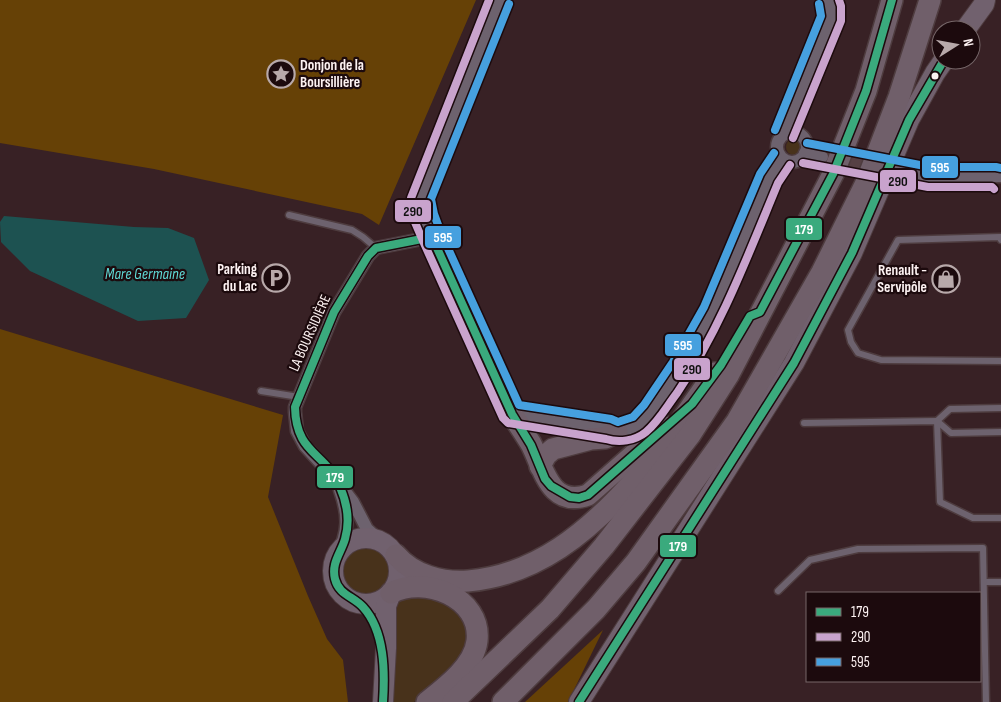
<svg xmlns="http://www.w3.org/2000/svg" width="1001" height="702" viewBox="0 0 1001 702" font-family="'Sofia Sans Condensed',sans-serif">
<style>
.green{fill:#48321b}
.forest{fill:#664106}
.water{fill:#1d5251}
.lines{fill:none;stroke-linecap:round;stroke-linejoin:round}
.minor-tunnel{stroke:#564044;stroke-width:12;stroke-dasharray:12 6;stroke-linecap:butt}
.service-casing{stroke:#4e3c3f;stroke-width:9}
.minor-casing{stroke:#4e3c3f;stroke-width:15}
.primary-casing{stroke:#4e3c3f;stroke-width:22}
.trunk-casing{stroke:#4e3c3f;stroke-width:24}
.service{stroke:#6d626e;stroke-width:6}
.minor{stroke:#6d626e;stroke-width:12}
.primary{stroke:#71616e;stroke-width:20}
.trunk{stroke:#705f6a;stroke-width:21}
.bus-1-casing{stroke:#1c0a0d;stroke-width:11}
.bus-2-casing{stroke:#1c0a0d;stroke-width:11}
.bus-3-casing{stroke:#1c0a0d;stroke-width:11}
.bus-1{stroke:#3aaa7d;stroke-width:8}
.bus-2{stroke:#c9a3cd;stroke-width:8}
.bus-3{stroke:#46a0df;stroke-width:8}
.bus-dot{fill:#fdf2f2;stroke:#1c0a0d;stroke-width:2}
.labels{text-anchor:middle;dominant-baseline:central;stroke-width:4.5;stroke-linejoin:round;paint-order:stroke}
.poi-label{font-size:15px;font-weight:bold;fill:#fdf2f2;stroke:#1c0a0d;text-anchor:end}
.street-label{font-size:15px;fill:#fdf2f2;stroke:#1c0a0d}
.water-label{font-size:16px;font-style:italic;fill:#5fd9d6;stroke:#1c0a0d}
.line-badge{stroke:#1c0a0d;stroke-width:2}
.badge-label{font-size:14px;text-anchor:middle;font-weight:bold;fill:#fff}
.pale-badge-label{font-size:14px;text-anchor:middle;font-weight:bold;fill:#111}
</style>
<rect width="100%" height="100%" fill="#382125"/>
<g class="green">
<circle cx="794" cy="147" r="8"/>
<circle cx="366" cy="570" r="24"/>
<path d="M414,593C427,598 443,600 454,609C494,641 437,682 414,702H389L395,601Z"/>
</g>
<g class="forest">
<polygon points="0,0 476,0 379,225 362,214 154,169 0,143"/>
<polygon points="0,329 283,415 268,497 308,596 327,639 343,660 348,702 0,702"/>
<polygon points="603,630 568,702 525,702"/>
</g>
<polygon class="water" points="4,216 134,227 168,228 194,238 209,280 186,318 138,321 30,271 1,242 0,222"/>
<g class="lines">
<polyline class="minor-tunnel" points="832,159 879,168"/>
<g class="service-casing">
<g id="service">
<polyline points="289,215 352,230 363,237 376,248"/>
<polyline points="1001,240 1000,237 898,240 848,330 851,342 858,353 881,360 1001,361"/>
<polyline points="261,391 299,397"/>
<polyline points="1001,408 950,409 937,421 951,433 1001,432"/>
<polyline points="804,423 937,421 940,502 973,518 1001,518"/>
<polyline points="984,582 1001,582"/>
<polyline points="778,591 810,560 858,549 983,548 986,702"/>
</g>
</g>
<g class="minor-casing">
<g id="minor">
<polyline points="500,0 421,198 424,217 432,237 512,414 609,429 617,432 624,431 639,425 652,411 682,367 713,311 732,269 769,178 782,159"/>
<circle cx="792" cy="147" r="15"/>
<polyline points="784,134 831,18 831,7 828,0"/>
<polyline points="805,153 822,157"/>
<polyline points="903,172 929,177 1001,176"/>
<polyline points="378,539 367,529 353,502 337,481 305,446 297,431 295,412 295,407 334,312 368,256 376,248 432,237"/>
<path d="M337,556C349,531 349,516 340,490"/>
</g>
</g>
<g class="primary-casing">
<g id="primary">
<polyline points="965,30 984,4 985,0"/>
<circle cx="366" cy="571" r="33"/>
<polyline points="383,702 386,648 386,606 391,593"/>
<polyline points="579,702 794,363 852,253 909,120 935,73 944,60"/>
</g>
</g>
<g class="trunk-casing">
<g id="trunk">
<path d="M512,414C518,424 525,434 531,444C544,469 550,508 588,495L665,427"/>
<polyline points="540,466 546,455 553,449 591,439 605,438 617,432"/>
<path d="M396,555C413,575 442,583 468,581C537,575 588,532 633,482C644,469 656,456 667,441C683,419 698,396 715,373"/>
<path d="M391,593C424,575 482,597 477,641C474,666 446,687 427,702"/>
<polyline points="453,702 550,609 604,546 690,435 729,374 833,174 866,91 892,0"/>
<polyline points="503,702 596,609 636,562 737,421 822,272 866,183 899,97 930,0"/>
</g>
</g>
<use href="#service" class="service"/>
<use href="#minor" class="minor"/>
<use href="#primary" class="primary"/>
<use href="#trunk" class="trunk"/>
<g class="bus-1-casing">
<g id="bus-1">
<path d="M383,702C385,672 385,631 363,607C353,596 339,595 335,579C331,563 341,553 345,539C350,522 347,503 340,487C325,451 296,455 295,407L334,312L368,256L376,248L432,237L512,414L531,445L545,479L551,486L570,497L579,498L588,495L692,404L721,365L750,316L760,312L833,174L866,91L892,0"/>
<polyline points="579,702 794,363 852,253 909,120 944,60"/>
</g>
</g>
<g class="bus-2-casing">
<g id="bus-2">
<path d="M489,0L411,198L414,220L423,241L503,418L508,423L606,439C619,443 635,441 646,432C659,421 667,406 677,393C721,328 748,255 778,183L790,165"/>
<polyline points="793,138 841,21 841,6 839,0"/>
<polyline points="803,163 928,187 992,187 994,189"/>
</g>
</g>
<g class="bus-3-casing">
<g id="bus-3">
<polyline points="509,4 431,199 434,214 441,233 519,405 611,419 618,422 633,417 644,405 673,362 704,307 760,174 774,153"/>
<polyline points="775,130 821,16 819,4"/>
<polyline points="807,143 930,167 996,167 1001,168"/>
</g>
</g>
<use href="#bus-1" class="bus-1"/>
<use href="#bus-2" class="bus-2"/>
<use href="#bus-3" class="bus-3"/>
</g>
<defs>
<g id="sight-ring" transform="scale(1.4375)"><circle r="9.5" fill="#1c0a0d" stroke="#b8a9aa" stroke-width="1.5"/><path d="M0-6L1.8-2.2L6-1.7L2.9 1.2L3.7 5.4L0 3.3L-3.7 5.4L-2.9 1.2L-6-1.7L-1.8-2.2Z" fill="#b8a9aa"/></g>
<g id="parking-ring" transform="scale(1.4375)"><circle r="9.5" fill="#1c0a0d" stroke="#b8a9aa" stroke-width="1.5"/><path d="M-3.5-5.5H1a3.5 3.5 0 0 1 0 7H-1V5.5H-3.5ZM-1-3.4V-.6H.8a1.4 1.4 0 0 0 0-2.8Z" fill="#b8a9aa"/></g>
<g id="shop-ring" transform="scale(1.4375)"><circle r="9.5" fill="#1c0a0d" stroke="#b8a9aa" stroke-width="1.5"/><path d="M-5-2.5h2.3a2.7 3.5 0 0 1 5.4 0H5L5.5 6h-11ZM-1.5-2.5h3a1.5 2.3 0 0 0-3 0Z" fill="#b8a9aa"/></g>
</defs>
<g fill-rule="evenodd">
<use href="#sight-ring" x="281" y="74"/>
<use href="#parking-ring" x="276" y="278"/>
<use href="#shop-ring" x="946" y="279"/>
</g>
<circle class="bus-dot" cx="935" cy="76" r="4.5"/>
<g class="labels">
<g class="poi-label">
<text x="300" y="65" text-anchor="start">Donjon de la<tspan x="300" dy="17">Boursillière</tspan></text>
<text x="257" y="269">Parking<tspan x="257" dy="17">du Lac</tspan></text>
<text x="927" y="270">Renault -<tspan x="927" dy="17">Servipôle</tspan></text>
</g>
<g class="street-label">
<text transform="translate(310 333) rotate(-66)">LA BOURSIDIÈRE</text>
</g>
<g class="water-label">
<text x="145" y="274">Mare Germaine</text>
</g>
</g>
<g class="line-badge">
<rect x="921" y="155" width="38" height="24" rx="5" fill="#46a0df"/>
<rect x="879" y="169" width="38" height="24" rx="5" fill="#c9a3cd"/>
<rect x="394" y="199" width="38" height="24" rx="5" fill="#c9a3cd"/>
<rect x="785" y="217" width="38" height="24" rx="5" fill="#3aaa7d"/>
<rect x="424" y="225" width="38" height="24" rx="5" fill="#46a0df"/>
<rect x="664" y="333" width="38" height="24" rx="5" fill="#46a0df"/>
<rect x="673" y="357" width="38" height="24" rx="5" fill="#c9a3cd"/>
<rect x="316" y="465" width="38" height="24" rx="5" fill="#3aaa7d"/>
<rect x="659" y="534" width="38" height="24" rx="5" fill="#3aaa7d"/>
</g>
<g class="badge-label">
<text x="940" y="172">595</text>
<text x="804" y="234">179</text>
<text x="443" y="242">595</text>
<text x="683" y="350">595</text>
<text x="335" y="482">179</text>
<text x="678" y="551">179</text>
</g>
<g class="pale-badge-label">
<text x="898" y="186">290</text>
<text x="413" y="216">290</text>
<text x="692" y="374">290</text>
</g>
<rect x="806" y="592" width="175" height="90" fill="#1c0a0d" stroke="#766769"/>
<rect x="816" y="608" width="25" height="8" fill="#3aaa7d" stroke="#766769"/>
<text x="851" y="617" font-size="15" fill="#fdf2f2">179</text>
<rect x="816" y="633" width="25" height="8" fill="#c9a3cd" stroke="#766769"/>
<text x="851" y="642" font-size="15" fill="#fdf2f2">290</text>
<rect x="816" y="658" width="25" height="8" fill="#46a0df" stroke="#766769"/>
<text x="851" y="667" font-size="15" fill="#fdf2f2">595</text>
<g transform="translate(956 45) rotate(79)"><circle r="24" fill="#1c0a0d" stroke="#766769"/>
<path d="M0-4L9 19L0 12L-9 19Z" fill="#b8a9aa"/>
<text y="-8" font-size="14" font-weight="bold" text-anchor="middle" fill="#fdf2f2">N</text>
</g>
</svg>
